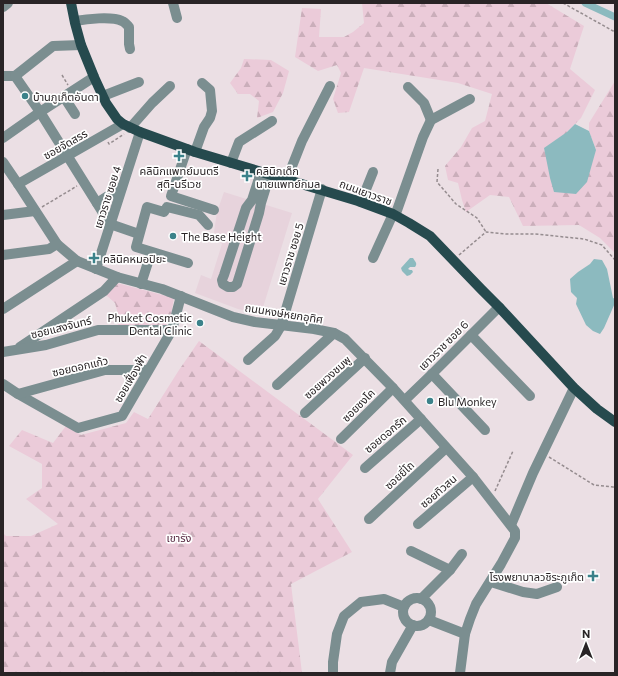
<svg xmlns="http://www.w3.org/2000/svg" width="618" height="676" viewBox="0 0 618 676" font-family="Commissioner,'Noto Sans Thai',sans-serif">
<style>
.built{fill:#e7d3dc}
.forest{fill:url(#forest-firs)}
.water{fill:#8cbabf}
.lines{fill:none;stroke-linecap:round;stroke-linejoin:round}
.canal{stroke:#8cbabf;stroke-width:7}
.path{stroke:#958c8f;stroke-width:1.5;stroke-dasharray:3 2;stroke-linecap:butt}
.minor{stroke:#7b8e90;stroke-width:10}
.major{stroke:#264a4e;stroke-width:10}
.poi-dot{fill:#3b828a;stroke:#fff;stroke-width:1.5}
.labels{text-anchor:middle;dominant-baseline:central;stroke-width:3.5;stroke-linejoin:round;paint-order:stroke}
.poi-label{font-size:11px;fill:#292426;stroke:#fff;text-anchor:start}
.street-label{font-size:11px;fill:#292426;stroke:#fff}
.park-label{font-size:11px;fill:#4e1e38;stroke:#fff}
</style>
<defs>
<pattern id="forest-firs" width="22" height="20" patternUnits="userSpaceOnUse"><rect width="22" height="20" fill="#ebcbd9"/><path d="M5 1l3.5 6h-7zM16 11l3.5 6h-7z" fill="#caaeba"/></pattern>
</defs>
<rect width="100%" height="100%" fill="#ebdfe4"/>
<polygon class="built" points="224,192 292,213 261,314 238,309 195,293 201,275 211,279 222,244 214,232 217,212"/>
<g class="forest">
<polygon points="362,3 546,3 584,26 570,69 595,90 581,118 567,132 596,150 589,131 589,123 615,81 615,253 600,238 579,225 523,226 509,197 490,195 466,212 462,200 458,183 448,180 445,166 461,147 472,128 485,121 492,94 458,83 364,68 349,112 338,113 333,99 341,73 337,65 318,71 295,57 302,8 321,9 319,37 344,37 353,32 364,23"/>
<polygon points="244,59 271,60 289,71 283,93 273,112 257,118 259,101 250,94 238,94 230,83 241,68"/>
<polygon points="117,283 174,298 170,321 165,326 118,325 119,318 115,303 105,294"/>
<polygon points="199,341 353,455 318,499 352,552 291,584 302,673 3,673 3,533 6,536 31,536 58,524 26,499 42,488 42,464 9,446 22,430 53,443 66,426 81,435 126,423 134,412 148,419 179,370"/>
</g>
<g class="water">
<polygon points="575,124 589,131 596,150 587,182 576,194 554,192 550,178 544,148 567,132"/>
<path d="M410,258H413C415,262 418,263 415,267H410L408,269L410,270H412L413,272L410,275L407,276L402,271L401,268Z"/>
<polygon points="594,259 602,260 607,269 613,298 615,299 615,303 604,328 600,334 593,331 586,325 576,304 577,298 571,292 570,279 578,272 590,264"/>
</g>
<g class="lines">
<polyline class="canal" points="585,3 615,17"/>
<g class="path">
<polyline points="563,3 615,32"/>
<polyline points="62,75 68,85"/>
<polyline points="108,142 109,144 124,134"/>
<polyline points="438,169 437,182 456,204 477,218 486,232"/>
<polyline points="42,207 77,186"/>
<polyline points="459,255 486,232 506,234 535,234 584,239 602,245 615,260"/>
<polyline points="549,457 594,485 613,487 615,488"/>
<polyline points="495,491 513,451"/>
</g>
<g class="minor">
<polyline points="173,3 177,18"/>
<polyline points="3,7 8,3"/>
<path d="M75,21C86,19 112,16 122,21C125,22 127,25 129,27V44L130,49"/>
<polyline points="3,76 15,76 53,46 81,45"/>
<polyline points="15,76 40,112 110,224 136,233"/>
<polyline points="408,87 424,103 431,120"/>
<polyline points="103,96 139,82"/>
<polyline points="64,97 75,114"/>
<polyline points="130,128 152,103 170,86"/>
<polyline points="3,138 40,112 94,77"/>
<polyline points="187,149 171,196 214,210"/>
<polyline points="195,152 204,127 210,118 212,111 210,90 202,83"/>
<polyline points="3,162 18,184 57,244 77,261 117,277 162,289 233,317 255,322 314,329 334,333 345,339 393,388 473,477 515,531 515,538 501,564 476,604 470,619 465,634 460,673"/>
<polyline points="231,163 239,142 272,121"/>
<polyline points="261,172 252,200 246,208 224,275 222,280 223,284 228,287 233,287 237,284 259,213 261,203 270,174"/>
<polyline points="287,179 302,141 330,86"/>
<polyline points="18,184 123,124"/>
<polyline points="361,202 373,172"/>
<polyline points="97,203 122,187"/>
<polyline points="3,215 35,211"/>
<polyline points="395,216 423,137 431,120 470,99"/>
<polyline points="3,255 49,249 57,244"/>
<polyline points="373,258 393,214"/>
<polyline points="188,263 136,247 147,207 164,212 167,207 199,215 208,225"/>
<polyline points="96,269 140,132"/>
<polyline points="141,284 151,253"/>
<polyline points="3,309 77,261"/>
<polyline points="471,335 530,396"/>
<polyline points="20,347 104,291 117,277"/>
<polyline points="3,352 46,345 98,330 172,330"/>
<polyline points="248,360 275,336 281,326 322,189"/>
<polyline points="432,374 485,430"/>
<polyline points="3,384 18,394 78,428 122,416 172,330 181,296"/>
<polyline points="277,385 334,333"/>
<polyline points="18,394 105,370 148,370"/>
<polyline points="405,400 432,374 499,307"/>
<polyline points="305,413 365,358"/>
<polyline points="341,439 393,388"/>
<polyline points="365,468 421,419"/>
<polyline points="369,519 446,448"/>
<polyline points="418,524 473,477"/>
<polyline points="511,525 533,473 574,388"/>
<polyline points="411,551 450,570"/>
<polyline points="491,582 523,592 537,594 557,587"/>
<circle cx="417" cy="612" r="14"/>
<polyline points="421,599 450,570 462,554"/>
<polyline points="429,620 465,634"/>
<polyline points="333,673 333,662 337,634 344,616 361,602 384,599 404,607"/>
<polyline points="390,673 392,662 413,625"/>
</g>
<polyline class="major" points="71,3 75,23 81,45 94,77 106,103 117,119 123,124 140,132 195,152 358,201 393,214 409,223 430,236 481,289 499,307 574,388 597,409 615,422"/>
</g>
<g class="poi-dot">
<circle cx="25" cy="96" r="4"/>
<path d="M177 150h4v4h4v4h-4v4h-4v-4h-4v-4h4z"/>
<path d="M245 170h4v4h4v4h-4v4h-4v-4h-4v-4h4z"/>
<circle cx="173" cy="236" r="4"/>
<path d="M92 252h4v4h4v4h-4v4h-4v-4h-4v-4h4z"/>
<circle cx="200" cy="323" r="4"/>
<circle cx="430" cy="401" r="4"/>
<path d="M591 570h4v4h4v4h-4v4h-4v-4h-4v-4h4z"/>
</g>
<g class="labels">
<g class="poi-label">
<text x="33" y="96">บ้านภูเก็ตอันดา</text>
<text x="179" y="170" text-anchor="middle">คลินิกแพทย์มนตรี<tspan x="179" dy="13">สุติ-นรีเวช</tspan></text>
<text x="256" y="170">คลินิกเด็ก<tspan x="256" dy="13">นายแพทย์กมล</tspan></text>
<text x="181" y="236">The Base Height</text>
<text x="103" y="258">คลินิคหมอปิยะ</text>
<text x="192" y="317" text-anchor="end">Phuket Cosmetic<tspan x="192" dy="13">Dental Clinic</tspan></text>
<text x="438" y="401">Blu Monkey</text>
<text x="584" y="576" text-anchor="end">โรงพยาบาลวชิระภูเก็ต</text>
</g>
<g class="street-label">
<text transform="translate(65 144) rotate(-30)">ซอยจัดสรร</text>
<text transform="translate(366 192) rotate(20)">ถนนเยาวราช</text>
<text transform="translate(107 197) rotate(-72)">เยาวราช ซอย 4</text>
<text transform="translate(290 254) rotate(-73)">เยาวราช ซอย 5</text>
<text transform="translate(284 313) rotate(9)">ถนนหงษ์หยกอุทิศ</text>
<text transform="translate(61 327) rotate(-14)">ซอยแสงจันทร์</text>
<text transform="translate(443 345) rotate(-45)">เยาวราช ซอย 6</text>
<text transform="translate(80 366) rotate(-13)">ซอยดอกแก้ว</text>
<text transform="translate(327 377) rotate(-42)">ซอยพวงชมพู</text>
<text transform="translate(130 378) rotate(-60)">ซอยเฟื่องฟ้า</text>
<text transform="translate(358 405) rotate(-45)">ซอยชงโค</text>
<text transform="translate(385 434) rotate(-40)">ซอยดอกรัก</text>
<text transform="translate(399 475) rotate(-43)">ซอยยี่โถ</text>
<text transform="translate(438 491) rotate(-41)">ซอยทิวสน</text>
</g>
<g class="park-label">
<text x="179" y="537">เขารัง</text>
</g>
</g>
<rect width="618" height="676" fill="none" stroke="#292426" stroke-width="8"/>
<g transform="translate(586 644)" stroke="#ffffff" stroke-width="3" paint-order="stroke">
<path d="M0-3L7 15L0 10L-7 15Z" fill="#292426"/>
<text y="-6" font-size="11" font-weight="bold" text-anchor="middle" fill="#292426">N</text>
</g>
</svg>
